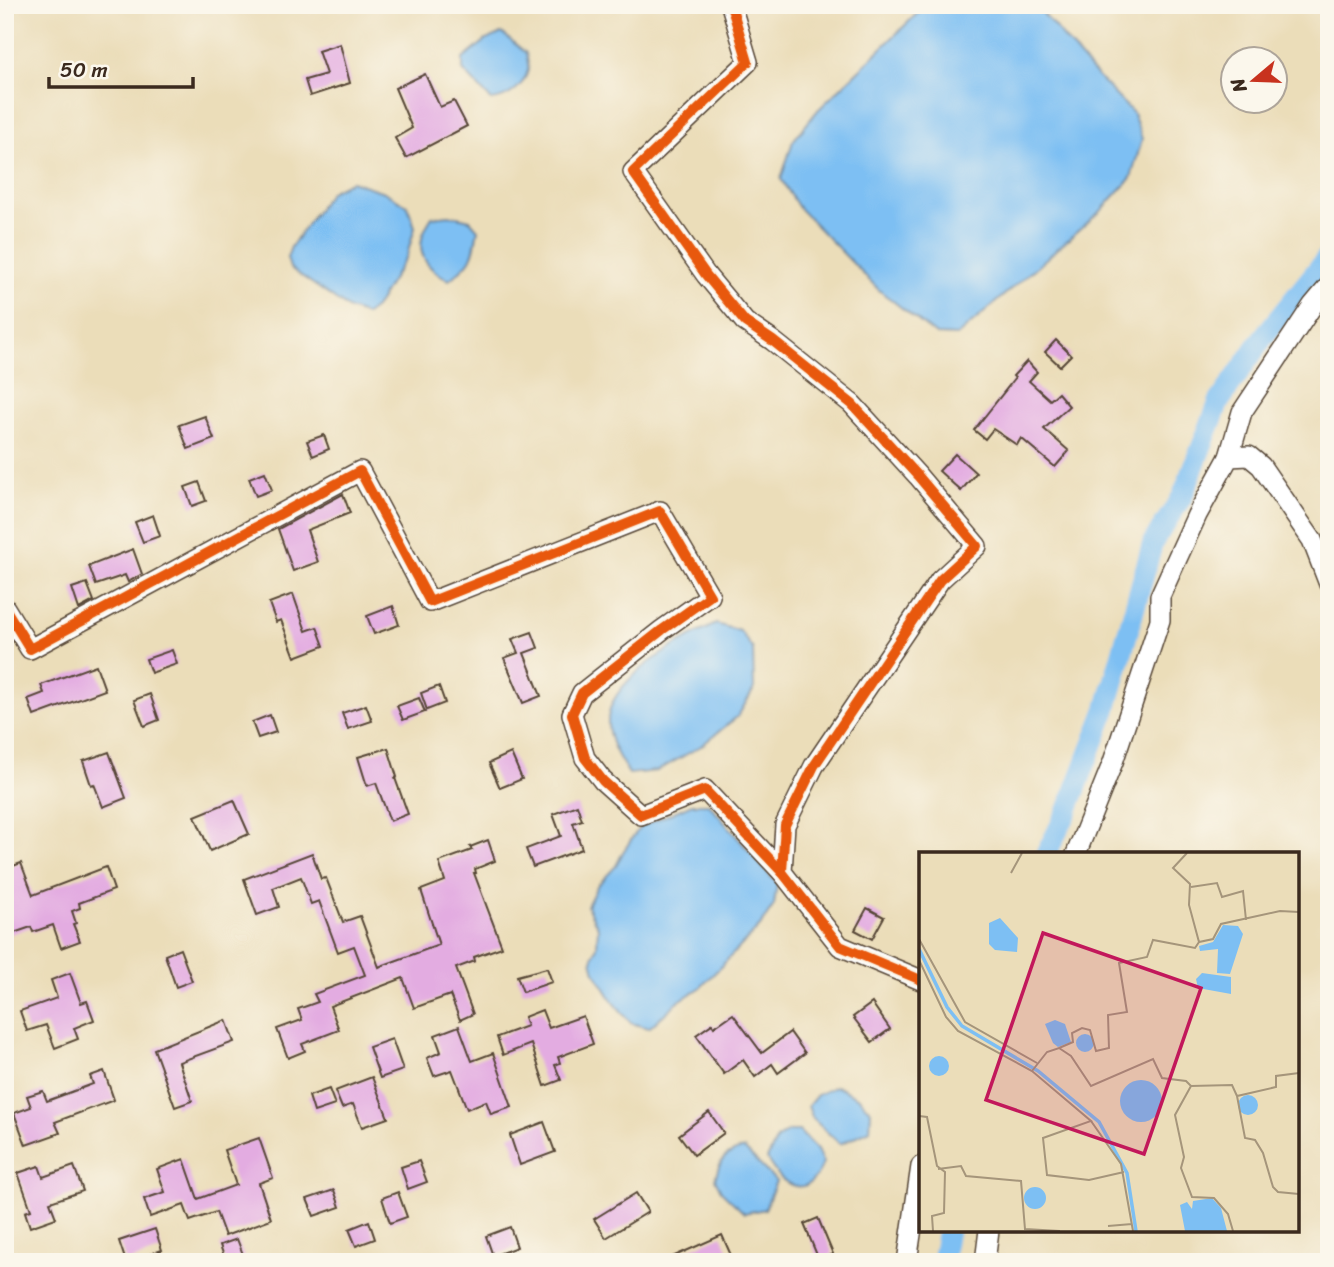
<svg xmlns="http://www.w3.org/2000/svg" width="1334" height="1267" viewBox="0 0 1334 1267" font-family="Sriracha,sans-serif">
<style>
.water{fill:#7dbff3;stroke:#5c7488;stroke-width:2}
.lines{fill:none;stroke-linecap:round;stroke-linejoin:round}
.canal{stroke:#7dbff3;stroke-width:21}
.building{fill:#e3ace1}
.minor-casing{stroke:#554535;stroke-width:22}
.minor{stroke:#fff;stroke-width:19}
.cycleway-casing{stroke:#fbf7ec;stroke-width:15}
.cycleway{stroke:#e8590c;stroke-width:10}
.inset-river{fill:none;stroke:#7dbff3;stroke-width:3.5}
.inset-road{fill:none;stroke:#a5957b;stroke-width:2}
.view{fill:#c2185b;fill-opacity:0.15;stroke:#c2185b;stroke-width:3.5}
.inset-edge{fill:none;stroke:#3b2a1e;stroke-width:3.5}
</style>
<rect width="100%" height="100%" fill="#fbf7ec"/>
<filter id="ink" filterUnits="userSpaceOnUse"><feTurbulence type="fractalNoise" baseFrequency=".0143" numOctaves="2"/><feDisplacementMap in="SourceGraphic" scale="14" xChannelSelector="R" yChannelSelector="G"/><feConvolveMatrix kernelMatrix="1 2 1 2 8 2 1 2 1" color-interpolation-filters="sRGB"/></filter>
<filter id="wash" filterUnits="userSpaceOnUse"><feTurbulence type="fractalNoise" baseFrequency=".00686" numOctaves="4" result="noise"/><feDisplacementMap in="SourceGraphic" scale="28" xChannelSelector="R" yChannelSelector="G"/><feGaussianBlur stdDeviation="1.57" result="paint"/><feColorMatrix in="noise" values="0 0 0 0 0 0 0 0 0 0 0 0 0 0 0 0 0 1.4 0 .05"/><feComposite in="paint" operator="in"/></filter>
<g filter="url(#wash)">
<rect width="100%" height="100%" fill="#ebddb9"/>
<g class="water">
<polygon points="926,5 1036,5 1091,70 1133,113 1142,139 1131,178 1102,210 957,336 936,335 879,290 799,208 781,179 793,141 818,110"/>
<path d="M502,33L526,53C527,58 529,66 528,70C524,87 507,99 491,100L463,70V59L486,40Z"/>
<polygon points="351,181 384,192 407,205 415,227 407,255 375,308 366,315 349,309 290,268 287,258 291,247 330,192"/>
<path d="M449,215L470,220L478,229C473,259 473,261 449,280C419,265 413,245 432,217Z"/>
<path d="M716,624L740,631L753,649L754,689L738,716L701,746L657,771L629,774C619,758 609,743 608,724C605,680 682,640 716,624Z"/>
<polygon points="692,804 709,804 777,884 774,905 760,926 700,988 679,1001 649,1028 631,1023 612,1000 595,972 592,960 597,946 598,928 587,906 597,886 616,866 623,852 640,827"/>
<polygon points="836,1086 859,1098 871,1111 870,1130 840,1144 813,1119 808,1106 817,1095"/>
<path d="M788,1131H799L817,1150L823,1163C808,1201 783,1188 767,1159L777,1139Z"/>
<path d="M744,1149L776,1181L765,1209L744,1213L721,1191L715,1179C720,1160 724,1153 744,1149Z"/>
</g>
<g class="lines">
<g class="canal">
<polyline points="1046,854 1067,812 1106,710 1153,542 1182,497 1219,402 1264,336 1329,255"/>
<polyline points="942,1262 948,1230"/>
</g>
</g>
<g id="blocks">
<g class="building">
<polygon points="340,44 350,83 310,96 305,80 326,74 318,51"/>
<polygon points="425,74 440,107 454,101 467,126 406,158 395,138 412,128 395,88"/>
<polygon points="1056,340 1071,355 1060,366 1045,352"/>
<polygon points="1027,361 1037,372 1029,381 1050,400 1058,393 1069,406 1044,429 1069,451 1055,467 1021,438 1017,445 993,429 985,439 974,430 1015,378 1013,376"/>
<polygon points="205,416 214,439 188,449 179,425"/>
<polygon points="324,435 329,449 313,456 307,441"/>
<polygon points="955,454 976,473 961,491 939,471"/>
<polygon points="265,472 272,490 256,496 249,478"/>
<polygon points="199,482 206,501 192,506 185,487"/>
<polygon points="343,494 350,513 307,530 318,562 293,571 278,529"/>
<polygon points="153,515 160,536 143,542 135,522"/>
<polygon points="133,549 142,574 128,582 125,575 96,585 89,566"/>
<polygon points="87,583 94,601 79,609 72,588"/>
<polygon points="293,594 306,631 317,627 324,646 295,657 281,620 276,622 269,603"/>
<polygon points="393,606 399,625 374,634 367,616"/>
<polygon points="532,632 538,648 524,653 541,696 523,703 504,658 518,653 512,639"/>
<polygon points="172,650 177,664 151,673 146,659"/>
<polygon points="96,665 105,690 34,716 28,699 44,693 41,685"/>
<polygon points="439,686 445,703 427,710 421,693"/>
<polygon points="150,694 159,720 144,726 134,700"/>
<polygon points="419,698 425,712 403,720 397,706"/>
<polygon points="366,705 372,721 348,729 342,713"/>
<polygon points="270,715 276,732 258,738 252,722"/>
<polygon points="388,748 397,777 395,778 408,814 390,821 376,783 367,786 358,757"/>
<polygon points="109,752 126,798 103,807 94,784 91,785 83,761"/>
<polygon points="511,753 522,779 500,788 489,763"/>
<polygon points="234,800 249,834 210,851 195,816"/>
<polygon points="577,805 582,820 573,823 582,849 533,867 526,849 561,836 553,814"/>
<polygon points="488,840 495,861 475,869 476,873 474,873 502,947 474,957 475,961 456,968 473,1014 460,1020 450,995 414,1008 403,978 330,1006 339,1030 302,1044 305,1051 288,1058 277,1029 302,1020 298,1009 318,1002 314,994 365,975 354,946 338,952 319,901 311,904 301,877 273,888 279,907 257,915 244,879 312,853 321,879 326,878 343,922 360,916 379,967 381,966 439,945 421,890 445,881 439,862 472,850 470,847"/>
<polygon points="21,863 33,895 106,867 114,890 79,903 80,908 72,911 76,923 73,924 80,941 61,948 53,925 33,932 31,927 5,936 5,869"/>
<polygon points="867,908 884,917 872,939 855,930"/>
<polygon points="180,949 192,981 176,987 165,955"/>
<polygon points="547,968 552,982 523,992 517,976"/>
<polygon points="70,973 81,1003 87,1001 94,1020 74,1028 78,1039 55,1048 46,1025 27,1031 20,1011 57,998 51,980"/>
<polygon points="872,1003 890,1029 872,1042 853,1017"/>
<polygon points="542,1010 549,1028 583,1016 593,1044 558,1057 560,1063 555,1065 561,1080 545,1086 531,1044 503,1055 497,1037 527,1026 524,1017"/>
<polygon points="733,1014 762,1053 790,1032 805,1053 778,1073 772,1064 755,1077 743,1060 724,1074 696,1035 712,1024 714,1027"/>
<polygon points="226,1020 234,1042 179,1062 192,1101 175,1107 154,1049"/>
<polygon points="459,1026 472,1061 493,1053 512,1107 491,1114 486,1101 467,1109 452,1070 434,1076 427,1058 441,1052 435,1035"/>
<polygon points="392,1039 403,1070 380,1078 369,1047"/>
<polygon points="104,1071 114,1100 55,1122 60,1133 26,1145 14,1113 31,1107 27,1096 43,1091 47,1101 93,1084 90,1076"/>
<polygon points="372,1077 388,1118 362,1127 353,1104 342,1108 335,1091"/>
<polygon points="329,1089 335,1105 314,1112 309,1096"/>
<polygon points="709,1112 724,1133 694,1155 679,1135"/>
<polygon points="544,1122 555,1152 520,1165 510,1135"/>
<polygon points="259,1138 273,1178 259,1183 271,1219 225,1236 216,1212 190,1221 184,1205 150,1217 144,1199 165,1192 157,1169 184,1159 198,1199 236,1185 224,1150"/>
<polygon points="419,1161 427,1182 408,1189 401,1167"/>
<polygon points="39,1166 43,1177 74,1166 83,1191 50,1202 56,1218 30,1227 25,1212 31,1210 18,1173"/>
<polygon points="334,1190 340,1207 314,1216 307,1199"/>
<polygon points="398,1192 407,1217 390,1223 382,1198"/>
<polygon points="636,1193 648,1212 606,1238 594,1219"/>
<polygon points="818,1218 833,1254 819,1260 804,1224"/>
<polygon points="369,1221 375,1239 356,1246 349,1229"/>
<polygon points="510,1227 517,1247 493,1256 486,1236"/>
<polygon points="155,1229 162,1250 126,1262 119,1241"/>
<polygon points="722,1235 734,1262 716,1262 714,1256 700,1262 661,1262"/>
<polygon points="237,1239 244,1257 226,1262 220,1245"/>
</g>
</g>
</g>
<g filter="url(#ink)">
<use href="#blocks" fill-opacity="0" stroke="#554535" stroke-width="2"/>
<g class="lines">
<g class="minor-casing">
<g id="minor">
<polyline points="731,5 748,62 633,172 706,275 745,322 773,341 852,404 918,476 977,546 940,580 814,766 785,825 782,872 840,946 921,980"/>
<polyline points="1229,457 1242,412 1313,305 1329,286"/>
<polyline points="5,608 30,649 360,471 430,602 660,511 710,596 662,630 582,693 572,714 585,758 603,781 641,815 705,790 782,872"/>
<polyline points="1076,854 1113,762 1160,620 1160,596 1197,515 1229,457 1249,456 1261,466 1312,540 1329,584"/>
<polyline points="907,1262 921,1166"/>
<polyline points="985,1262 989,1230"/>
</g>
</g>
<use href="#minor" class="minor"/>
<g class="cycleway-casing">
<g id="cycleway">
<polyline points="731,5 748,62 633,172 706,275 745,322 773,341 852,404 918,476 977,546 940,580 814,766 785,825 782,872 840,946 921,980"/>
<polyline points="5,608 30,649 360,471 430,602 660,511 710,596 662,630 582,693 572,714 585,758 603,781 641,815 705,790 782,872"/>
</g>
</g>
<use href="#cycleway" class="cycleway"/>
</g>
</g>
<g transform="translate(919 852)">
<rect width="380" height="380" fill="#ebddb9"/>
<path d="M81,66L99,86L98,100L76,98L70,92V71ZM304,73L319,74L324,82L311,122L298,121L299,97L281,99L280,94L294,90ZM283,121L312,125V142L279,136L277,127ZM136,168L146,172L152,190L139,195L134,191L126,172ZM157 191a9 9 0 1 1 18 0a9 9 0 1 1-18 0ZM10 214a10 10 0 1 1 20 0a10 10 0 1 1-20 0ZM201 249a21 21 0 1 1 42 0a21 21 0 1 1-42 0ZM319 253a10 10 0 1 1 20 0a10 10 0 1 1-20 0ZM105 346a11 11 0 1 1 22 0a11 11 0 1 1-22 0ZM293,346L302,356L308,379H266L261,353L268,350L273,357L274,349Z" fill="#7dbff3"/>
<path class="inset-river" d="M0,97L28,155L43,174L119,219L180,270L208,321L217,379"/>
<path class="inset-road" d="M268,1L254,16L271,32L270,53L280,90L294,87L302,72L361,59L380,60M92,21L103,1M272,35L298,31L303,45L324,39L327,68M0,87L46,170L118,211M0,108L27,165L39,179L113,219L172,269L124,286L128,323L170,328L205,320M140,196L154,190L153,181L163,176L171,178L177,199L190,196L189,163L208,160L200,111L228,105L234,88L276,96L280,90M113,219L128,200L140,196L152,204L172,234L234,207L243,226L267,229L272,234L313,233L318,244L357,235V224L380,221M272,234L256,263L265,305L262,316L273,345L295,346L309,362L314,379M318,244L326,286L336,288L344,301L354,335L359,340L380,342M0,264L8,265L18,314L26,320L25,361L13,364L14,379M172,269L202,312L214,379M19,317L42,314L47,324L102,329L106,377L141,379M189,374L213,372"/>
<path class="view" d="M124,81L282,136L225,302L67,248Z"/>
<rect width="380" height="380" class="inset-edge"/>
</g>
<rect width="1334" height="1267" fill="none" stroke="#fbf7ec" stroke-width="28"/>
<g transform="translate(1254 80) rotate(251)"><circle r="33" fill="#fbf7ec" stroke="#aea59a" stroke-width="2"/>
<path d="M0-5L12 26L0 18L-12 26Z" fill="#c8321e"/>
<text y="-10" font-size="19" font-weight="bold" text-anchor="middle" fill="#3b2a1e">N</text>
</g>
<path d="M49 77v10h144v-10" fill="none" stroke="#3b2a1e" stroke-width="3.5"/>
<text x="60" y="77" font-size="21" fill="#3b2a1e" stroke="#fbf7ec" stroke-width="5" paint-order="stroke">50 m</text>
</svg>
